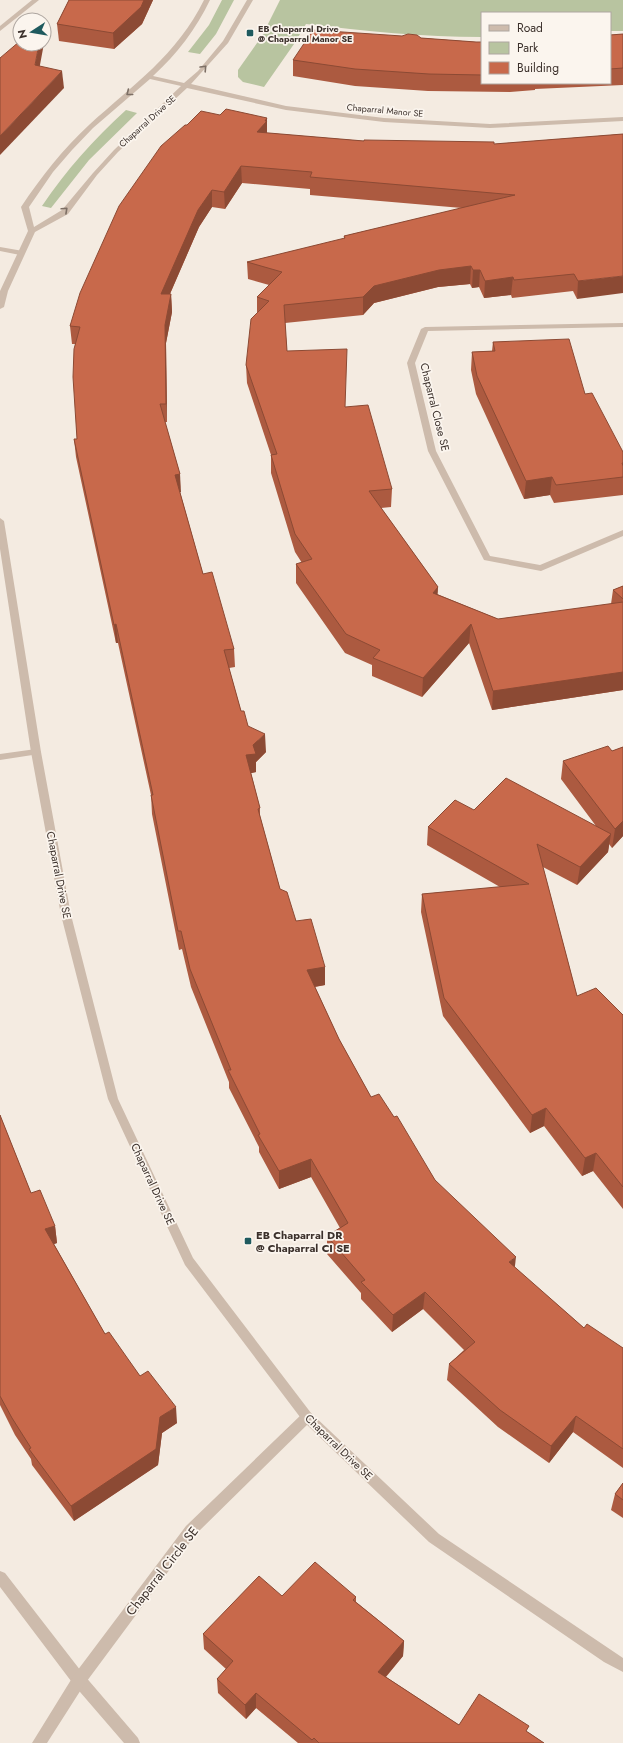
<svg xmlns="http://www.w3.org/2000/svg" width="623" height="1743" viewBox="0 0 623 1743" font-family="Jost,sans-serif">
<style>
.green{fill:#b8c4a0}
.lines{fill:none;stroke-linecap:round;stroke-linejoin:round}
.service{fill:#cdbbac;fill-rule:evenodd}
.minor{fill:#cdbbac;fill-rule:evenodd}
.tertiary{fill:#cdbbac;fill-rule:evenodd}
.wall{fill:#ac5a40}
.shaded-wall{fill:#8c4a34}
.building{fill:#c8694b;stroke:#8c4a34}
.oneway{stroke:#7d6f65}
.poi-dot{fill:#1f5a5e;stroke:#fbf5ee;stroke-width:1.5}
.labels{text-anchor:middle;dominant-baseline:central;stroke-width:3.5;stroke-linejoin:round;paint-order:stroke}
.far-poi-label{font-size:9px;font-weight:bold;fill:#3b302b;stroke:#fbf5ee;text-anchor:start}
.far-street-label{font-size:9px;fill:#3b302b;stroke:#fbf5ee}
.street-label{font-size:11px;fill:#3b302b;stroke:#fbf5ee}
.poi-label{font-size:11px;font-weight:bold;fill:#3b302b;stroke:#fbf5ee;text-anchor:start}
.near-street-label{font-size:13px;fill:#3b302b;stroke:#fbf5ee}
</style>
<rect width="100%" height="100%" fill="#f4ebe1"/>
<g class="green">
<polygon points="222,0 234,0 216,34 200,54 188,52 209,25"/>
<path d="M280,0H623V31H610V13H482V37C423,37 365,31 306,24L294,44L264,87L243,82L238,77V70L262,36Z"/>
<path d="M126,110L137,113L89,160L51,208L42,206C66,170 94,139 126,110Z"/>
</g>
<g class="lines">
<g class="service">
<polygon points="32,0 39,0 0,31 0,26"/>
<polygon points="0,1571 5,1573 84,1675 138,1738 140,1743 124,1743 74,1685 0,1587"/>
</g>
<g class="minor">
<polygon points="0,247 23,251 24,253 20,255 0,251"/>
<polygon points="623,323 623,327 428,331 415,363 436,451 490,556 540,565 623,530 623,536 541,571 484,560 428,451 407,363 421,329 425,327"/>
<polygon points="36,749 39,750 41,752 39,754 0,760 0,754"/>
<polygon points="307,1411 311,1413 313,1417 311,1421 196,1534 84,1685 47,1743 32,1743 74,1675 186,1526 303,1413"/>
</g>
<g class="tertiary">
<path d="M204,0H210C196,29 177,54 153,76L184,83L198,71L223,41L247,0H253L228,43L191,84L286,106L384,118L490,124L623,117V121L490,128L384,122L286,110L187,88L118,152L97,175L68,214L35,232L8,291L4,307L0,309V291L28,231L21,207C41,177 63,149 89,125C133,85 177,55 204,0ZM150,79L181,86L114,150L93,173L62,210L34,227L29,207L53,172L72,150L93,128Z"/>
<polygon points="0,518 4,521 41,752 71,915 118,1099 193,1258 311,1413 439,1534 623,1658 623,1672 604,1662 429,1542 303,1421 185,1265 108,1099 61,915 31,752 0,549"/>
</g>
</g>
<g class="wall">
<polygon points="69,0 153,0 142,24 114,49 59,41 57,24"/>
<polygon points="623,34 623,85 535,89 535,90 510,92 428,91 355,86 293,76 293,60 421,38 476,42 482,42 482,83 610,83 610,35"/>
<polygon points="220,115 267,118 267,133 364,141 494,144 623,134 577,299 573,291 512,298 511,295 484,298 479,287 472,288 470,284 438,287 374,303 363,315 285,323 287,351 345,407 392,489 391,507 381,508 438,587 437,594 498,619 611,604 613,590 623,586 623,690 492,710 469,643 422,697 372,676 372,665 345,653 296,583 296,564 302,563 295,552 271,473 271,455 247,383 246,365 257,313 257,297 269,285 248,279 247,262 344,239 344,236 462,208 310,195 310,189 242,183 225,209 212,207 199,227 170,294 171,294 172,312 166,343 167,422 165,422 180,474 180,492 203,574 234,649 235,667 229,668 241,711 248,726 266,752 256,762 256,772 251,773 260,808 260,816 280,889 296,921 325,967 325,985 315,987 339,1039 371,1097 394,1117 435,1180 514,1267 584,1328 623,1348 623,1468 573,1432 549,1463 498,1427 447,1380 449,1364 464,1350 423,1309 392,1332 361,1299 361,1293 327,1254 327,1236 340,1228 311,1177 279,1189 259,1152 259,1147 229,1088 229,1082 191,987 182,949 179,950 152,814 151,795 118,643 116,643 76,457 74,439 77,439 75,344 72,344 70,326 187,125"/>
<polygon points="493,342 585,394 623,452 623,495 554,503 550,495 524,499 476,394 471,370 472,352 492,351"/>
<polygon points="623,747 623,836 612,848 609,844 608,852 577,885 543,867 577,996 623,1015 623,1209 593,1171 582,1176 544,1126 530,1133 443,1016 421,912 422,894 500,887 427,845 428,827 474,810 596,826 561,779 563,761 612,751"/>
<polygon points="0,1115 31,1193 55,1226 57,1243 54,1244 105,1334 140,1376 177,1423 162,1433 158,1465 74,1521 32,1465 31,1459 15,1435 0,1405"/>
<polygon points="623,1483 623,1518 611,1510 615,1494"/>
<polygon points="282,1596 356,1597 356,1602 404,1641 403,1656 386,1677 459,1725 528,1732 544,1743 298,1743 256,1708 246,1719 218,1693 217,1679 226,1669 204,1649 203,1634"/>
</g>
<g class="shaded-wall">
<polygon points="144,0 153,0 142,24 114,49 113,33"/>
<polygon points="44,26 45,38 37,81 35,65 39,44 44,44"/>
<polygon points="62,71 64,88 0,155 0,136"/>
<polygon points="267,118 267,138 257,132"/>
<polygon points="241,166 242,183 225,209 224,192"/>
<polygon points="212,190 212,207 199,227 162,312 161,294 198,210"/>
<polygon points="471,266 470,284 438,287 374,303 363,315 363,297 374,286 439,270"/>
<polygon points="473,270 480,270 479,287 472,288"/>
<polygon points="623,276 623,293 577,299 578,281"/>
<polygon points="513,277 511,295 484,298 485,281"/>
<polygon points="171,294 172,312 166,343 167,422 166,404 165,325"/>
<polygon points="180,474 181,492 176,493 175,475"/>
<polygon points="552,477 550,495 524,499 526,481"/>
<polygon points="438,587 437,606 433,593"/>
<polygon points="116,624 118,643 116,643 114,625"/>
<polygon points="471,624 469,643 422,697 423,678"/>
<polygon points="623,672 623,690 492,710 493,691"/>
<polygon points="265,734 266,752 256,762 256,772 247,774 246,755 253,745"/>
<polygon points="623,821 623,836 612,848 615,829"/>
<polygon points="611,834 608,852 577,885 580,867"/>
<polygon points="325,967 325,985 307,988 307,970"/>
<polygon points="546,1108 544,1126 530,1133 532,1115"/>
<polygon points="596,1153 593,1171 582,1176 585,1158"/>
<polygon points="311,1159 311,1177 279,1189 279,1171"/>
<polygon points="55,1226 57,1243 48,1246 45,1229"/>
<polygon points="516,1257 514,1274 509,1262"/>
<polygon points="425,1292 423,1309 392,1332 393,1315"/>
<polygon points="176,1407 177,1423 162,1433 158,1465 74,1521 71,1506 160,1417"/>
<polygon points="576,1416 573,1432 549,1463 551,1446"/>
<polygon points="404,1641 403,1656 377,1687 378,1672"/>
<polygon points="256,1693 256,1708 246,1719 245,1705"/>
</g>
<g class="building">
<polygon points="69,0 144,0 141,7 113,33 57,24"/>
<polygon points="313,30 402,36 408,34 417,35 421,38 476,42 482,42 482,75 429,74 355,69 293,60"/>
<polygon points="623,34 623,68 610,69 610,35"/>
<polygon points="20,41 20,44 39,44 35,65 62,71 0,136 0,58"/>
<polygon points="226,109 267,118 265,121 267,121 257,132 364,141 364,140 494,142 494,144 623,134 623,276 578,281 574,274 514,280 513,277 485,281 480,270 473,270 471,266 439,270 374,286 363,297 284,305 287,351 347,349 345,407 368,405 392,489 369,491 438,587 433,593 498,619 623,602 623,672 493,691 471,624 423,678 373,658 380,650 346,634 296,564 312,559 295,534 271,455 277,454 246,365 251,319 269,301 257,297 282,272 247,262 345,238 344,236 515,195 310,177 312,172 241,166 224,192 212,190 198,210 161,294 171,294 165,325 166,404 160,404 180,474 175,475 203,574 212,572 234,649 224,650 241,711 244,711 248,726 265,734 253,745 256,754 246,755 260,808 258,809 280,889 287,892 296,921 311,919 325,967 307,970 339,1039 371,1097 379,1094 394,1117 397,1116 435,1180 516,1257 509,1262 584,1328 587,1324 623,1348 623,1449 576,1416 551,1446 500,1410 449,1364 475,1342 425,1292 393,1315 361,1282 365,1280 327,1236 348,1223 311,1159 279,1171 258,1135 260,1134 228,1070 231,1070 190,969 181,931 178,931 151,795 153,795 116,624 114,625 74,439 77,439 73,377 74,349 80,327 70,326 80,293 119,206 161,146 185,125 187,125 201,111 220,115"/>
<polygon points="569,339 585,394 592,393 623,452 623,463 622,463 623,466 623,477 556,485 552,477 526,481 477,376 472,352 495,351 493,342"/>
<polygon points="623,586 623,599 613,590"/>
<polygon points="608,746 612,751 623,747 623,821 615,829 563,761"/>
<polygon points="506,778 611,834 580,867 537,844 577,996 596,988 623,1015 623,1187 596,1153 585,1158 546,1108 532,1115 444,998 422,894 529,884 428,827 455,800 474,810"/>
<polygon points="0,1115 31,1193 40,1190 55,1226 45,1229 105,1334 109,1332 140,1376 148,1371 176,1407 160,1417 156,1449 71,1506 29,1449 31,1448 12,1418 0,1396"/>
<polygon points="623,1483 623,1500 615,1494"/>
<polygon points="315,1562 356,1597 353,1600 404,1641 378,1672 459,1725 479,1694 529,1726 526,1731 544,1743 319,1743 314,1738 312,1740 256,1693 245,1705 217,1679 233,1661 203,1634 259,1576 282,1596"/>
</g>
<defs><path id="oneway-chevron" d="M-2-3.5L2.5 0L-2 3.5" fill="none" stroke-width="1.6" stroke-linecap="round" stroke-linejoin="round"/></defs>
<g class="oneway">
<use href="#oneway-chevron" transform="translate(204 68) rotate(-47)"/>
<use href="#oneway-chevron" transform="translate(129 93) rotate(142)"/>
<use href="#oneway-chevron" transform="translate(65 210) rotate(-43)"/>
</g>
<g class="poi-dot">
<rect x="246" y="29" width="8" height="8" rx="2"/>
<rect x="244" y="1237" width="8" height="8" rx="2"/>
</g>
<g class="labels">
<g class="far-poi-label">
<text x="258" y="28">EB Chaparral Drive<tspan x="258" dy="10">@ Chaparral Manor SE</tspan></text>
</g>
<g class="far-street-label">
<text transform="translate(385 110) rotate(5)">Chaparral Manor SE</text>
<text transform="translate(147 121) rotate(-42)">Chaparral Drive SE</text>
</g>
<g class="street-label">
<text transform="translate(435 407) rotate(76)">Chaparral Close SE</text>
<text transform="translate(59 875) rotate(79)">Chaparral Drive SE</text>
<text transform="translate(153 1184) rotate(65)">Chaparral Drive SE</text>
<text transform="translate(339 1447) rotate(44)">Chaparral Drive SE</text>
</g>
<g class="poi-label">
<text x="256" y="1235">EB Chaparral DR<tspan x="256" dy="13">@ Chaparral CI SE</tspan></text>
</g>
<g class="near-street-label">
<text transform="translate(162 1571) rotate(-52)">Chaparral Circle SE</text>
</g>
</g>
<rect x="481" y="12" width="130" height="72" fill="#fbf5ee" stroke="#aea6a0"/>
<rect x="489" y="25" width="20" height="6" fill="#cdbbac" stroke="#aea6a0"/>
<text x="517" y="32" font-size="12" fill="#3b302b">Road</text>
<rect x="489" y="42" width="20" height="12" fill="#b8c4a0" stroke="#aea6a0"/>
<text x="517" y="52" font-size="12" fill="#3b302b">Park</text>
<rect x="489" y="62" width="20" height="12" fill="#c8694b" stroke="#aea6a0"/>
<text x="517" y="72" font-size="12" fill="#3b302b">Building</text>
<g transform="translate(32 32) rotate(258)"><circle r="19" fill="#fbf5ee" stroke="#aea6a0"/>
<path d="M0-3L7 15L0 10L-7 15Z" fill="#1f5a5e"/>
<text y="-6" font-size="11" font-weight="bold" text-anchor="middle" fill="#3b302b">N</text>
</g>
</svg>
